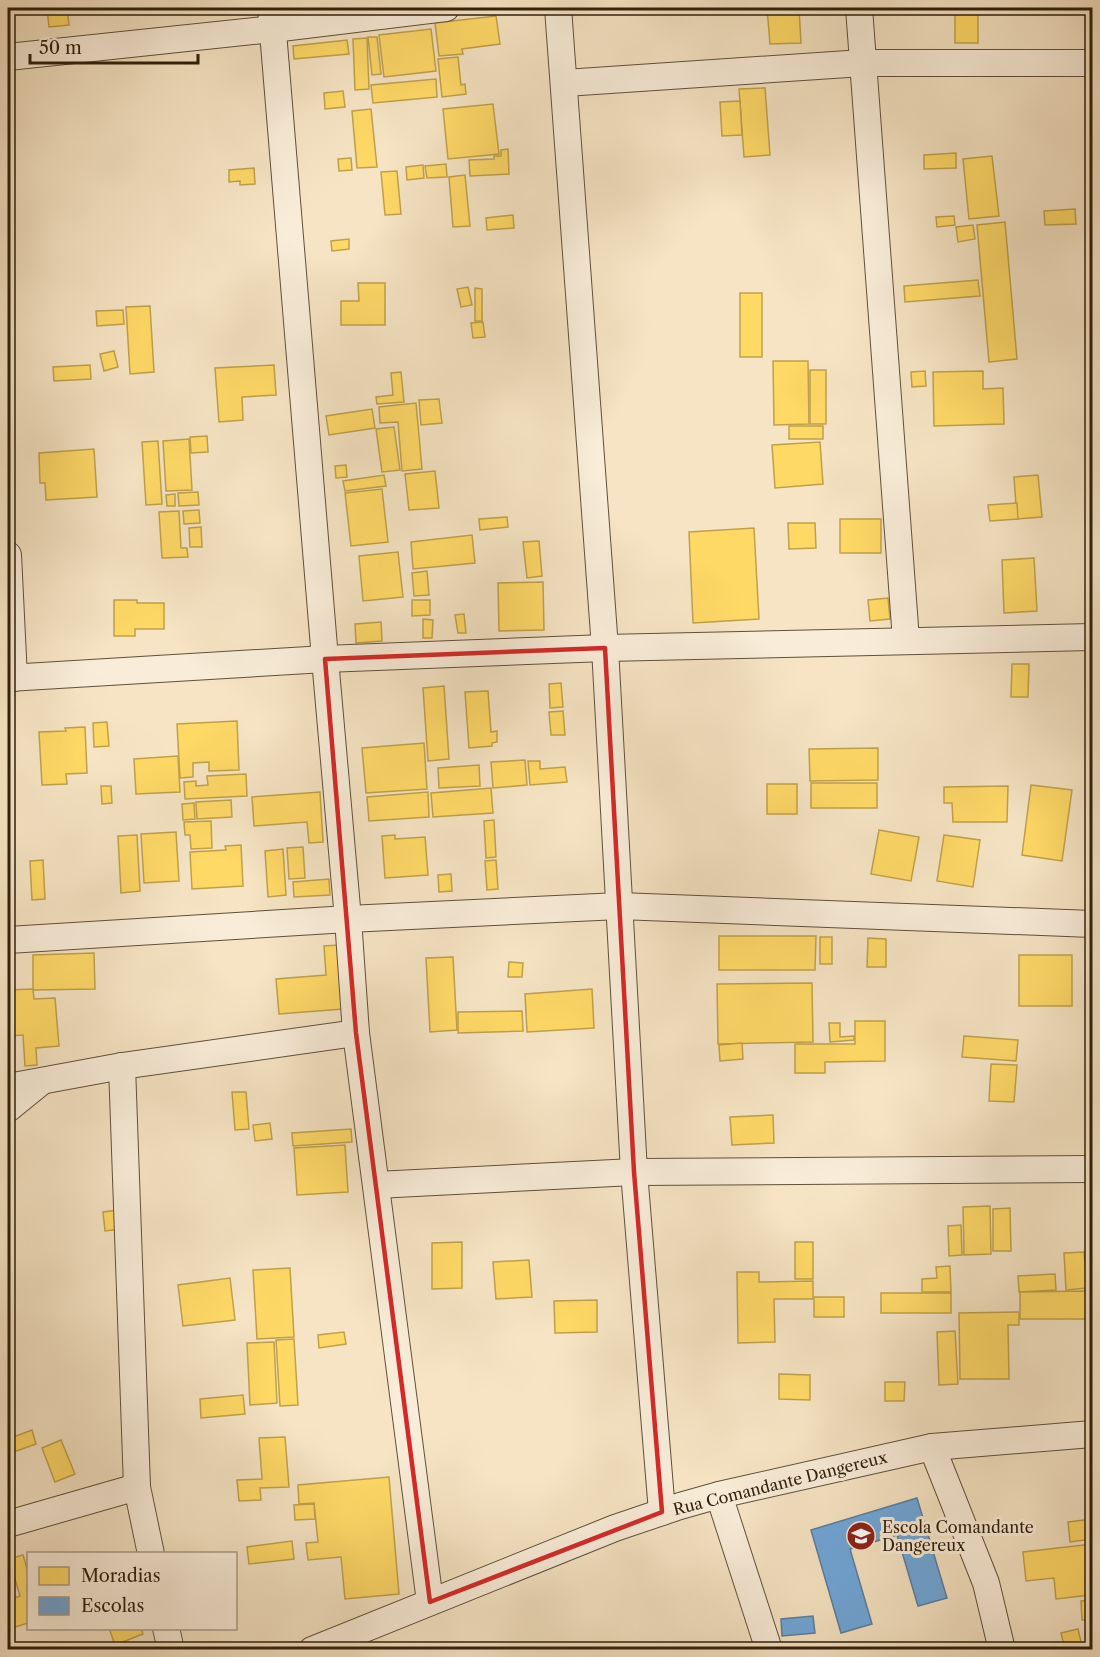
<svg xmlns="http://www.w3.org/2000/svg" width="1100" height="1657" viewBox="0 0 1100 1657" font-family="'Libre Caslon Text',serif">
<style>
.homes{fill:#ffd966;stroke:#c0a14b;stroke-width:1.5}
.schools{fill:#6fa8dc;stroke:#5c7f9e;stroke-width:1.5}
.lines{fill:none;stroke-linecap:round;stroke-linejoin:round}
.minor-casing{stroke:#60503a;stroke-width:28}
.minor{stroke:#f9edd9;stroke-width:26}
.marked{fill:none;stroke:#d62828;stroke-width:4.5;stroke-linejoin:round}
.labels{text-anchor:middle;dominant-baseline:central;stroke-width:6;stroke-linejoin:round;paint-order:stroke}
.street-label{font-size:16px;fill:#2e1f0c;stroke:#f9edd9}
.poi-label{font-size:16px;fill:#2e1f0c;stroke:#f9edd9;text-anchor:start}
</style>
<rect width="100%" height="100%" fill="#f6e4c4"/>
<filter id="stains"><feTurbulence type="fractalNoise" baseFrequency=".00333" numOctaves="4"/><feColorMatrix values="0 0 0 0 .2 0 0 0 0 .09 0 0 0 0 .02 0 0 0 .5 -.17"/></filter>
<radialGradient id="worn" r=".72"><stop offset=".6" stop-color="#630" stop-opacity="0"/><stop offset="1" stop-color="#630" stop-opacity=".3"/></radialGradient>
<g class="homes">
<polygon points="47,8 67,8 69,25 49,27"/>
<polygon points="767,8 799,8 801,43 770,44"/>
<rect x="955" y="8" width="23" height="35"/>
<polygon points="496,16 500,44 462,49 463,54 439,56 435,23"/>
<polygon points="431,29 436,71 384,77 379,35"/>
<polygon points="368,37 377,37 381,74 372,75"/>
<polygon points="367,38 369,89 355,90 353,39"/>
<polygon points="347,40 349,54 294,59 293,46"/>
<polygon points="458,57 461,85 465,84 466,94 442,97 438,59"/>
<polygon points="436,79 437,97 373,103 371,85"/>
<polygon points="765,88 770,155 744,157 739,89"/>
<polygon points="343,91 345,107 325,109 324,93"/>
<polygon points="740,101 742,135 722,136 720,102"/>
<polygon points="493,104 499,154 448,159 443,109"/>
<polygon points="371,109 377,167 357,168 352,111"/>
<polygon points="508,149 509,174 470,176 469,160 494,159 494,156 501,156 501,150"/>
<polygon points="956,153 956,168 924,169 924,155"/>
<polygon points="992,156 999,216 969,219 963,159"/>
<polygon points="351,158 352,170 339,171 338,159"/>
<polygon points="446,164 447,177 427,178 425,166"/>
<polygon points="423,165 424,178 407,180 406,167"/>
<polygon points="254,168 255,184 240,185 240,181 229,182 229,170"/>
<polygon points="397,171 401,214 385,215 381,172"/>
<polygon points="465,175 470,226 453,227 449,177"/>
<polygon points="1075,209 1076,224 1045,225 1044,211"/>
<polygon points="513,215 514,228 487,230 486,218"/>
<polygon points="954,216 955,225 937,227 936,217"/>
<polygon points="1005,222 1017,359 989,362 977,225"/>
<polygon points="973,225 975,239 958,242 956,227"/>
<polygon points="349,239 349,249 332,251 331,241"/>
<polygon points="978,280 980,296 905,302 904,286"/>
<polygon points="358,283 385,283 385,325 341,325 341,301 359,301"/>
<polygon points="468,287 472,305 461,307 457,289"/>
<polygon points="475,288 482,289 482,321 475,321"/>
<rect x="740" y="293" width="22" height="64"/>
<polygon points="150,306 154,372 130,374 126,307"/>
<polygon points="123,310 124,324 97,326 96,311"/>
<polygon points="483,322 485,337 473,338 471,323"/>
<polygon points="114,351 118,367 104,371 100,354"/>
<polygon points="773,361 808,361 809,424 774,425"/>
<polygon points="90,365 91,379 54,381 53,367"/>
<polygon points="274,365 276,395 242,397 243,420 219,422 215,368"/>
<rect x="810" y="370" width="16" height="54"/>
<polygon points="925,371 926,386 912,387 911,372"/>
<polygon points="983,371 983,389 1003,388 1004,424 934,426 933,372"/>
<polygon points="401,372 404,402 377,404 376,397 393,395 391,373"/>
<polygon points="439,399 442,423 421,425 419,400"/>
<polygon points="416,403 422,469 402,471 398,422 380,423 379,407"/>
<polygon points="372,409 375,428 329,435 326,416"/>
<rect x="789" y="426" width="34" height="13"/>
<polygon points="394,427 400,470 382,472 376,429"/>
<polygon points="207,436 208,452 191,453 190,437"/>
<polygon points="189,439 192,490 166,491 163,441"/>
<polygon points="158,441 162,504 146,505 142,442"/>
<polygon points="820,442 823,484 775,488 772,445"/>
<polygon points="94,449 97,497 46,500 45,483 40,483 39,453"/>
<polygon points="346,465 347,477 336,478 335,466"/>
<polygon points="435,471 439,508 409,510 405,474"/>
<polygon points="384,475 386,486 345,491 343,481"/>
<polygon points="1038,475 1042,517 1017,519 1014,477"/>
<polygon points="382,489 388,542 351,546 345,493"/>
<polygon points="198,492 199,505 179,506 178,493"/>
<polygon points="175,494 175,506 167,506 166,495"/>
<polygon points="1017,503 1018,519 990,521 988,505"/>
<polygon points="199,510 200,523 184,524 183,511"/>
<polygon points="179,511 181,548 187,548 188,557 162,558 159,512"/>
<polygon points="507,517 508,527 480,530 479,519"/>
<rect x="840" y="519" width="41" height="34"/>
<polygon points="788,523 815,523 816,548 789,549"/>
<polygon points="201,527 202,547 190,547 189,528"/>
<polygon points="754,528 759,619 693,623 689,532"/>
<polygon points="472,535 475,563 413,569 411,542"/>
<polygon points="539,541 542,576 527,578 523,542"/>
<polygon points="398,552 403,597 363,601 359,556"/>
<polygon points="1034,558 1037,611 1004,613 1002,560"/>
<polygon points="427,571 429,595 414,596 412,573"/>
<polygon points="543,582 544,630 499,631 498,583"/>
<polygon points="888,598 890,619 870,621 868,600"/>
<polygon points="114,600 137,600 137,603 164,603 164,629 135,629 135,636 114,636"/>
<polygon points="412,600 430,600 430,615 412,616"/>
<polygon points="464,614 466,633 458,633 455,615"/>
<polygon points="423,619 433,620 432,638 423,638"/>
<polygon points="381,622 382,641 356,643 355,624"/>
<polygon points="1012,664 1029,664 1028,697 1011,697"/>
<polygon points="561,683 563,707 550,708 549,684"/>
<polygon points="444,686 449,759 428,761 423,688"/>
<polygon points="488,691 491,732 497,731 497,742 492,743 492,746 469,748 465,692"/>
<polygon points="563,711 565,735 551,735 549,712"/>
<polygon points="237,721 239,770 209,771 209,762 193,763 193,777 180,778 177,724"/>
<polygon points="107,722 109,746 94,747 93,723"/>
<polygon points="85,727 87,773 66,774 67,784 42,785 39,732 66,731 65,728"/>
<polygon points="424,743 427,789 366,793 362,748"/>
<polygon points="878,748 878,780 810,781 809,749"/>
<polygon points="178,756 180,792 136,794 134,759"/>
<polygon points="525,760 527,785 493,788 491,762"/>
<polygon points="528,761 540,761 540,769 565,767 567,782 530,785"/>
<polygon points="479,765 480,786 439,788 438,768"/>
<polygon points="246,774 247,796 185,799 184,782 196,781 196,786 208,785 207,776"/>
<rect x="811" y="783" width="66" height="25"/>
<rect x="767" y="784" width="30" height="30"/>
<polygon points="1031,785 1072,790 1062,861 1022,855"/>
<polygon points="101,786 111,786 112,803 102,804"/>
<polygon points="1008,786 1007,822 953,822 952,803 944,803 944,787"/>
<polygon points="491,788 493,813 433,817 431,793"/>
<polygon points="320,792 323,842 309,843 307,822 254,826 252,797"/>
<polygon points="428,792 429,817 369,821 367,797"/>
<polygon points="231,800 232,817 197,819 196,802"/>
<polygon points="194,803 195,819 183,820 182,804"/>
<polygon points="1092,804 1092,849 1087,849"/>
<polygon points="494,820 496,857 486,858 484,821"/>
<polygon points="211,821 212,848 191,849 190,835 185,835 184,822"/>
<polygon points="879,830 919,837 911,881 871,874"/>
<polygon points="176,832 179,881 144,883 141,834"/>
<polygon points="137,835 140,891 121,893 118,836"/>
<polygon points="395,835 395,839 425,837 428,875 385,878 382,836"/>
<polygon points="944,835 980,840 973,887 937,881"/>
<polygon points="241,845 243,886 192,889 190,852 226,850 225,846"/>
<polygon points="303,847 305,878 289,879 287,848"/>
<polygon points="283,849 286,895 268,897 265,851"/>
<polygon points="43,860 45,899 32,900 30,861"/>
<polygon points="496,860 498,889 487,890 485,861"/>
<polygon points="451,874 452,891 439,892 438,875"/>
<polygon points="329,879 330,895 294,897 293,882"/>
<polygon points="719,936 816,936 815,970 719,970"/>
<rect x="820" y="937" width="12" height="27"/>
<polygon points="868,938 886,939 886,967 867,967"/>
<polygon points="339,945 343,1009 279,1014 276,979 326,975 324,946"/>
<polygon points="94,953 95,989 33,990 33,955"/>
<rect x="1019" y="955" width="53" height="51"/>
<polygon points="453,957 457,1030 430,1032 426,958"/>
<polygon points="509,962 523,963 522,977 508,977"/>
<polygon points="812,983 813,1042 718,1044 717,984"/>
<polygon points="33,989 34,999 55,998 59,1046 36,1048 37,1065 25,1066 23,1035 8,1036 8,990"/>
<polygon points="592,989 594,1028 527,1032 525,994"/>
<polygon points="522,1011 523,1031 458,1033 458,1012"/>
<polygon points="855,1021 885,1021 885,1061 825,1062 825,1073 795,1073 795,1044 855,1044"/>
<polygon points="829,1023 840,1023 840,1037 854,1036 854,1040 830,1042"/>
<polygon points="964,1036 1018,1040 1016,1061 962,1057"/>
<polygon points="742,1043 743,1059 720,1061 719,1045"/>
<polygon points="991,1064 1017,1065 1014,1102 989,1101"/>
<polygon points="232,1092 246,1092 249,1129 235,1130"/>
<polygon points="773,1115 774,1143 732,1145 730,1117"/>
<polygon points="270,1123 272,1139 255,1141 253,1125"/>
<polygon points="351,1129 352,1142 293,1146 292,1133"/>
<polygon points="345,1145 348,1192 297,1195 294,1148"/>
<polygon points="990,1206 991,1254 964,1255 963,1207"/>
<polygon points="1010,1208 1011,1251 993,1251 993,1209"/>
<polygon points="118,1210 120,1229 105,1231 103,1212"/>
<polygon points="961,1225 962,1255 949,1256 948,1226"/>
<polygon points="462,1242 462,1288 432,1289 432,1243"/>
<rect x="795" y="1242" width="18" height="37"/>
<polygon points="1084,1252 1087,1288 1066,1290 1064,1253"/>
<polygon points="529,1260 532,1297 496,1299 493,1262"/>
<polygon points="950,1266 951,1292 922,1292 922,1279 937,1278 936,1267"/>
<polygon points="290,1268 294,1337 257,1339 253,1270"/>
<polygon points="737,1272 759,1272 759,1282 813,1281 813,1299 774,1299 775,1342 738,1343"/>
<polygon points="1055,1274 1056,1290 1019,1292 1018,1276"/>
<polygon points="230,1278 235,1320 183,1326 178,1285"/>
<polygon points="1087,1291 1088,1319 1020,1319 1020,1292"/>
<rect x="881" y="1293" width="70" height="20"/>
<rect x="814" y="1297" width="30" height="20"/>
<polygon points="597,1300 597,1332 555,1333 554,1301"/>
<polygon points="1019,1312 1019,1325 1008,1325 1009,1379 960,1379 959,1313"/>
<polygon points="955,1331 958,1384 939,1385 937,1332"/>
<polygon points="344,1332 346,1344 319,1348 318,1335"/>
<polygon points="294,1339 298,1405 280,1406 276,1340"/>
<polygon points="274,1342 277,1403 250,1405 247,1343"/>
<polygon points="779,1374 810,1375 810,1400 779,1399"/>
<polygon points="885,1382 905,1382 904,1401 885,1401"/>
<polygon points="243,1395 245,1414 201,1418 200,1399"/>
<polygon points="32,1430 36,1444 8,1454 8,1439"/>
<polygon points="285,1437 289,1487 260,1488 261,1500 239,1501 237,1480 262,1479 259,1438"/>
<polygon points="61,1440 75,1474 55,1482 42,1448"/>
<polygon points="389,1477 399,1594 345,1599 341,1557 308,1560 306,1543 318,1542 314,1503 299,1504 298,1485"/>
<polygon points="314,1504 315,1519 295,1520 294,1505"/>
<polygon points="1092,1519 1092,1539 1070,1542 1068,1522"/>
<polygon points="292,1541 294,1559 249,1564 247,1547"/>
<polygon points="1092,1544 1092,1573 1087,1574 1090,1595 1056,1599 1054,1578 1026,1581 1023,1552"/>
<polygon points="23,1555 28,1572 28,1623 9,1629 8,1600 20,1596 9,1559"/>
<polygon points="1092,1600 1092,1620 1082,1620 1081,1601"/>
<polygon points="109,1628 141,1628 143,1634 115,1645"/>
<polygon points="1078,1629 1083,1650 1065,1650 1061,1633"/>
</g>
<g class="schools">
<polygon points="917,1498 947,1598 918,1606 897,1535 850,1549 872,1624 841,1633 811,1530"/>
<polygon points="813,1616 815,1633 782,1636 781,1619"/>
</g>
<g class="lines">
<g class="minor-casing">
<g id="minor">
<polyline points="271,8 325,659 348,919 356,1033 430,1602"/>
<polyline points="558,8 605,648 634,1172 662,1512"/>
<polyline points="859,8 906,640"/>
<polyline points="8,57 273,29 446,8"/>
<polyline points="565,83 863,63 1092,63"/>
<polyline points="8,555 14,678"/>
<polyline points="8,678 325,659 605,648 1092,637"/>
<polyline points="8,940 348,919 619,906 1092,924"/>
<polyline points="122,1066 137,1487 151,1554"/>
<polyline points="8,1087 122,1066 356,1033"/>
<polyline points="8,1109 40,1083"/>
<polyline points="376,1185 634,1172 1092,1169"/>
<polyline points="932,1447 986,1583 1002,1650"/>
<polyline points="719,1495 769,1650"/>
<polyline points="8,1524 137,1487"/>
<polyline points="166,1628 171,1650"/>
<polyline points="312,1650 615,1528 680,1506 719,1495 932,1447 1092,1434"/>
</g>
</g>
<use href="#minor" class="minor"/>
</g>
<path class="marked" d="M605,648L634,1172L662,1512L430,1602L356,1033L325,659Z"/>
<defs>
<g id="school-disc" transform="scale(1.5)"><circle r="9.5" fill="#8f2418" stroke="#f9edd9"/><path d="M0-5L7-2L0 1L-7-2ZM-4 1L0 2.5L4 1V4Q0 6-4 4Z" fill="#fff"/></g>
</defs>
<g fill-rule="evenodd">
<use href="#school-disc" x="861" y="1536"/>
</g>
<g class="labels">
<g class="street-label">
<text transform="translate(780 1483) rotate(-14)">Rua Comandante Dangereux</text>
</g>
<g class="poi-label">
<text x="882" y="1527">Escola Comandante<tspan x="882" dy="18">Dangereux</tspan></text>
</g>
</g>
<rect width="1100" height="1657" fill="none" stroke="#f6e4c4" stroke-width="30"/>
<rect x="9" y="9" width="1082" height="1639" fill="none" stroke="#2e1f0c" stroke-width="3"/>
<rect x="15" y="15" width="1070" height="1627" fill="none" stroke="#2e1f0c" stroke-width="1.5"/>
<rect x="27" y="1552" width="210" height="78" fill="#f9edd9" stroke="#a89b87" stroke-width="1.5"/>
<rect x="39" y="1567" width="30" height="18" fill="#ffd966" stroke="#a89b87" stroke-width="1.5"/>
<text x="81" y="1582" font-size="18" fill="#2e1f0c">Moradias</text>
<rect x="39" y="1597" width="30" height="18" fill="#6fa8dc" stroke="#a89b87" stroke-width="1.5"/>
<text x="81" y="1612" font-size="18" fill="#2e1f0c">Escolas</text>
<path d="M30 54v9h168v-9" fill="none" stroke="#2e1f0c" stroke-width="3"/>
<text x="39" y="54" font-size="18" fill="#2e1f0c" stroke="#f9edd9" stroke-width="4.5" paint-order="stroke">50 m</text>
<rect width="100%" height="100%" filter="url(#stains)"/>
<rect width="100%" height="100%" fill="url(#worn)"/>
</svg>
